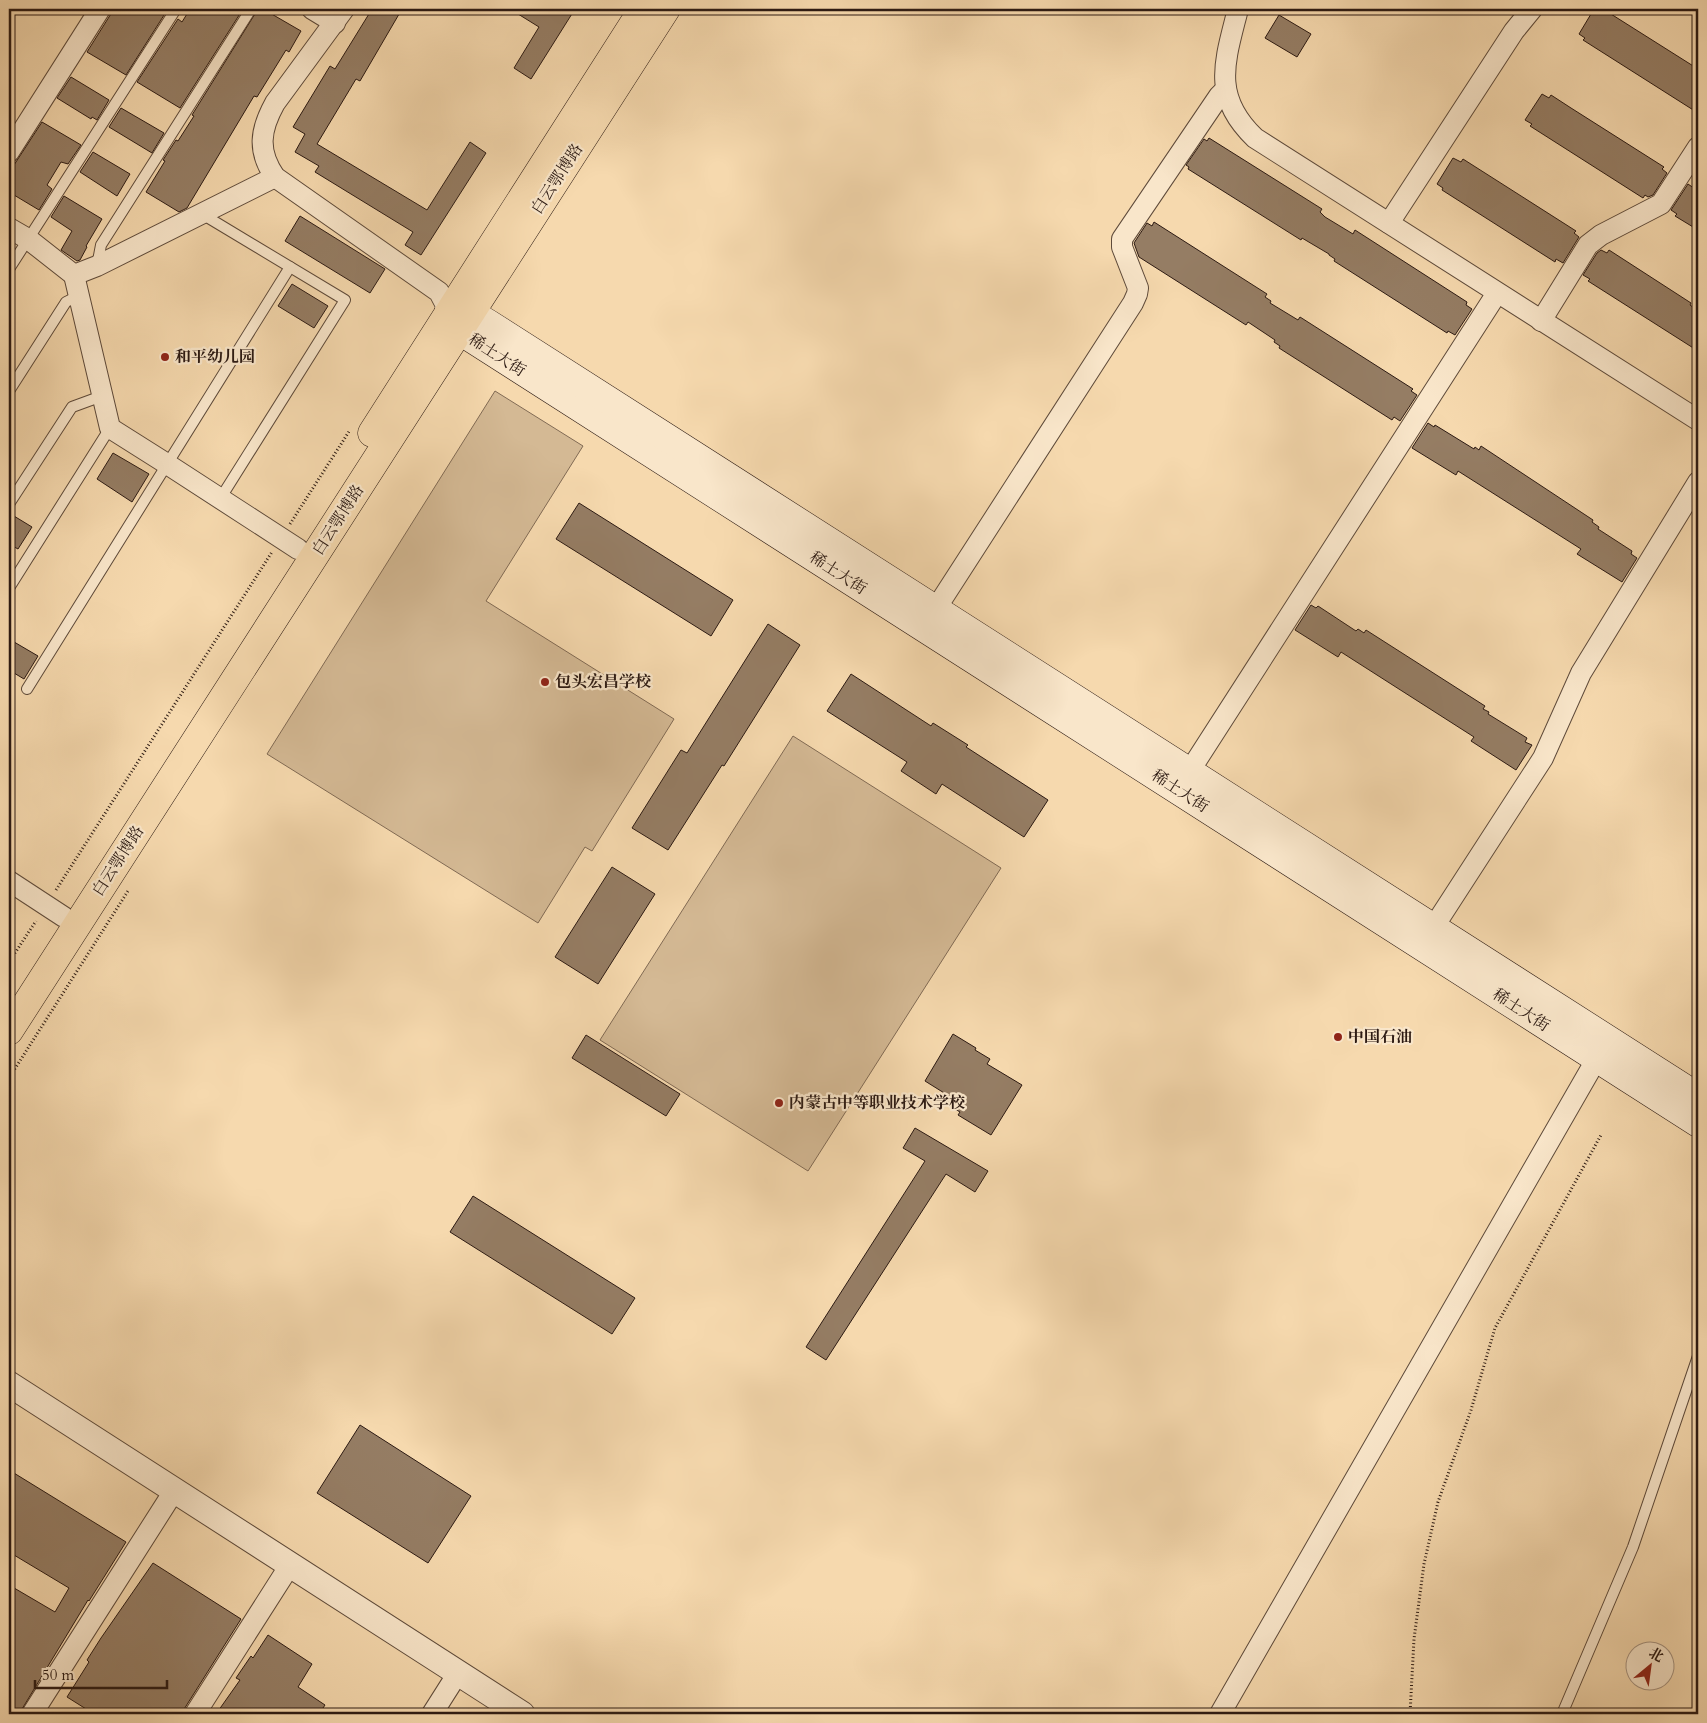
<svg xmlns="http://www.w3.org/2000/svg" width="1707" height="1723" viewBox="0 0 1707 1723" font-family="Cardo,'Noto Serif SC',serif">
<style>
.green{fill:#d4b994;stroke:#806a54}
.building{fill:#957d64;stroke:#2c1a13}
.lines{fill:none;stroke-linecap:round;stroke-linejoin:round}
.service-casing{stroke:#5e4a3a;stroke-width:12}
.minor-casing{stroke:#5e4a3a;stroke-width:22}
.tertiary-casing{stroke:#5e4a3a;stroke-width:27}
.secondary-casing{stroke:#2c1a13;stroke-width:29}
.primary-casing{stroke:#2c1a13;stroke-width:29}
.path{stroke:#2c1a13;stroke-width:3;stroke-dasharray:1 2.5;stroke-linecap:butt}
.service{stroke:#f9e6ca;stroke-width:10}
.minor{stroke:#f9e6ca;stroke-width:20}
.tertiary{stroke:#f9e6ca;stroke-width:25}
.secondary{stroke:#f9e6ca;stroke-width:28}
.primary{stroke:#f6d9ae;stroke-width:28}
.poi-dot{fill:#8f2418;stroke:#f9e6ca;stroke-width:2}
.labels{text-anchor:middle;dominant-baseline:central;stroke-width:4.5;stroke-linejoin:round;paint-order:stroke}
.street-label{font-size:16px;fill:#2c1a13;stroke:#f9e6ca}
.poi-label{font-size:16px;font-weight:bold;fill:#2c1a13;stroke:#f9e6ca;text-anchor:start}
</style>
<rect width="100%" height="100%" fill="#f6d9ae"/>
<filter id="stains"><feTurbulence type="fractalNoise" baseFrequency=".004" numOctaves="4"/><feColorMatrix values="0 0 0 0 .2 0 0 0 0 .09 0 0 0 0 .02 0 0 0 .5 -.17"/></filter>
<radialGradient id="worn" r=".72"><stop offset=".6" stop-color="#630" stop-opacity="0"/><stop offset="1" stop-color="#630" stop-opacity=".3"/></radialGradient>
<g class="green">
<polygon points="495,391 583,446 486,601 674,719 592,851 585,847 538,923 267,754"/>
<polygon points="793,736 1001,868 808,1171 600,1040"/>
</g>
<g class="building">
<polygon points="114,9 161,9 166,12 126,75 87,52"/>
<polygon points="190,9 243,9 180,108 137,82 178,19 182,22"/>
<polygon points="258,9 263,9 301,31 289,52 286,50 257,97 254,96 187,208 179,212 146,192 165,161 163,160 176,140 178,141 194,116 192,115"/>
<polygon points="372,9 402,9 360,81 356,79 317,144 427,210 470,142 486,153 421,255 405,245 413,232 315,172 319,166 295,152 305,134 293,127 330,66 335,69"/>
<polygon points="510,9 575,9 531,79 514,68 539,27"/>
<polygon points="1594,9 1603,9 1698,69 1698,113 1583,40 1585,38 1579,34"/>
<polygon points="1279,15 1311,34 1297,57 1265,38"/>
<polygon points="71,77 109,100 97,120 92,117 91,119 57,98"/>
<polygon points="1542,94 1549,98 1551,95 1571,108 1664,167 1662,169 1667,173 1653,195 1648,197 1645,195 1643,198 1530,126 1532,124 1525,120"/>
<polygon points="121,108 164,133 152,153 109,127"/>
<polygon points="42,122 81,145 68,164 61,162 47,185 52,189 39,210 9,192 9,164 14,165"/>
<polygon points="1209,138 1322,209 1320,212 1325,217 1353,234 1355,230 1467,302 1466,305 1472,309 1455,335 1448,331 1447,333 1334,261 1335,259 1329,255 1329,254 1302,238 1301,240 1188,169 1189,167 1186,165 1204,139 1207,141"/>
<polygon points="93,152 130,174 117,196 80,172"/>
<polygon points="1453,158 1461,162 1463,159 1576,231 1574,233 1579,237 1563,263 1556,259 1555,262 1442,190 1443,188 1437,184"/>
<polygon points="1688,184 1698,191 1698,230 1675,216 1677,214 1671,210"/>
<polygon points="64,196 102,219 86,246 87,247 80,260 77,261 61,250 72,231 51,217"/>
<polygon points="300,216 385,269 370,293 285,241"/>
<polygon points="1154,222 1267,294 1265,297 1271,301 1270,303 1298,320 1300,317 1413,389 1411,391 1417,395 1400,421 1394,417 1392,420 1279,348 1280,346 1274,342 1275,340 1248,322 1246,325 1139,257 1134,243 1147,223 1152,226"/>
<polygon points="1601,250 1607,253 1609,250 1691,303 1690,305 1698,311 1698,351 1588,281 1590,279 1583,275 1597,253"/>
<polygon points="292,284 328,306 314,328 278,306"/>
<polygon points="1428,423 1434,427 1435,425 1474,449 1475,447 1479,450 1481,446 1593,520 1592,522 1599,527 1598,529 1632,551 1631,554 1637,558 1622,582 1577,554 1581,549 1458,471 1456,475 1412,448"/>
<polygon points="113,453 149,474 132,502 97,479"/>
<polygon points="579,503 733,600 711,636 556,539"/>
<polygon points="9,513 32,527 18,549 9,544"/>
<polygon points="1311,605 1316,608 1318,606 1356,631 1358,629 1364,633 1366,630 1485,706 1483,709 1489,712 1488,714 1527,738 1525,742 1532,745 1516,770 1471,741 1474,737 1341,652 1338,657 1295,630"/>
<polygon points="768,624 800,645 724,766 722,765 668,850 632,828 681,750 687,753"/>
<polygon points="9,639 38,656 24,679 9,670"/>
<polygon points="851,674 931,726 933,723 968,745 966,747 1048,800 1024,837 942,784 936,794 901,771 907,762 827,711"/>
<polygon points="612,867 655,894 598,984 555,957"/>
<polygon points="953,1034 976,1048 975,1050 990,1059 987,1064 1022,1085 991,1135 958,1115 960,1112 945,1103 949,1096 925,1081"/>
<polygon points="586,1035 680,1094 666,1116 572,1058"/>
<polygon points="915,1128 988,1171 975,1192 946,1174 826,1360 806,1347 925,1161 903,1148"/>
<polygon points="473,1196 635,1298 612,1334 450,1232"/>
<polygon points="360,1425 471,1496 428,1563 317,1493"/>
<polygon points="9,1470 126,1542 89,1601 88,1600 19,1714 9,1714 9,1585 55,1612 69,1588 9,1552"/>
<polygon points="153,1563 241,1619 181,1714 94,1714 67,1697 89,1662 87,1660 101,1638"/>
<polygon points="268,1635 312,1664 298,1687 325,1705 319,1714 216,1714 240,1680 236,1678 251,1656 253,1658"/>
</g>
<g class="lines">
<g class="service-casing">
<g id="service">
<polyline points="202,214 345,300 220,499"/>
<polyline points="97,266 101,245 251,9"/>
<polyline points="9,269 176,9"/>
<polyline points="9,391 66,302 78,296"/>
<polyline points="9,504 72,407 102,396"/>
<polyline points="9,588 110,428"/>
<polyline points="27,689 290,267"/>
<polyline points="1698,1268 1698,1272"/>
<polyline points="1562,1714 1633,1547 1698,1356"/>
</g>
</g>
<g class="minor-casing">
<g id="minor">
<polyline points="312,9 335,23"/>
<path d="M344,9L275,103C260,130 257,151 275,177L439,292L449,311"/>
<path d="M1238,9C1225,61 1211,96 1255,138L1698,420"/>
<polyline points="9,152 100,9"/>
<polyline points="1389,223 1514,31 1532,9"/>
<polyline points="9,228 28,239 74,275 97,266 275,177"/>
<polyline points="74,275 110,428 167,464 298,549"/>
<polyline points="1541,321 1588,245 1601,235 1661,204 1698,147"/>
<polyline points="935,610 1133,303 1137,294 1138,288 1122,247 1122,239 1219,96 1225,90"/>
<polyline points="1189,772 1497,293"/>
<polyline points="9,881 64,917"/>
<polyline points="1433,928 1543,758 1581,673 1698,482"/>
<polyline points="32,1714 174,1491"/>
<polyline points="195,1714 290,1565"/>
<polyline points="432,1714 458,1673"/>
<polyline points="1220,1714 1604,1046"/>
</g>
</g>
<g class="tertiary-casing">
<polyline id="tertiary" points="9,1384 522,1714"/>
</g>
<g class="secondary-casing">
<g id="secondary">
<polyline points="449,311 460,331 1698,1123"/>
<polyline points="449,311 471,313 489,324 1698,1097"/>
</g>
</g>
<g class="primary-casing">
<g id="primary">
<polyline points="372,433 643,9"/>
<polyline points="9,1031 666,9"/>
</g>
</g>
<g class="path">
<polyline points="290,524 350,430"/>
<polyline points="56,890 272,552"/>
<polyline points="9,962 36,921"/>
<polyline points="9,1078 128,891"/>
<polyline points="1410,1714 1414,1639 1424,1564 1438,1502 1471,1410 1495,1328 1601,1135"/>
</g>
<use href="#service" class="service"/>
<use href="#minor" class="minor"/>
<use href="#tertiary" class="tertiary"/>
<use href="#secondary" class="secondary"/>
<use href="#primary" class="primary"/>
</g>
<g class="poi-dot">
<circle cx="165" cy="357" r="5"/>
<circle cx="545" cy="682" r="5"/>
<circle cx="1338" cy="1037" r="5"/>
<circle cx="779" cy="1103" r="5"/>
</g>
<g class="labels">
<g class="street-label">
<text transform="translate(557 179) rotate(-57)">白云鄂博路</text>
<text transform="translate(497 355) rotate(33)">稀土大街</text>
<text transform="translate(338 520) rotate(-57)">白云鄂博路</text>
<text transform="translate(838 573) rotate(33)">稀土大街</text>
<text transform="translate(1180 791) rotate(33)">稀土大街</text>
<text transform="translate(118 861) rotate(-57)">白云鄂博路</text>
<text transform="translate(1521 1010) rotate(33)">稀土大街</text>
</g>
<g class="poi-label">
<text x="175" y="357">和平幼儿园</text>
<text x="555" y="682">包头宏昌学校</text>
<text x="1348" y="1037">中国石油</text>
<text x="789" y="1103">内蒙古中等职业技术学校</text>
</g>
</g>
<rect width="1707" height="1723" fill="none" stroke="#f6d9ae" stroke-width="30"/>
<rect x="10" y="10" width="1687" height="1703" fill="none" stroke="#2c1a13" stroke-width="2.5"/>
<rect x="15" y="15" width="1677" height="1693" fill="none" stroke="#2c1a13"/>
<g transform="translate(1650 1666) rotate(29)"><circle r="24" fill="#f9e6ca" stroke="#a79481"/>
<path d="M0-4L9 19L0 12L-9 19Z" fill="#8f2418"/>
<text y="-8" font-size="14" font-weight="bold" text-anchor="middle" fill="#2c1a13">北</text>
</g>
<path d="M35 1680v8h132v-8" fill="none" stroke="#2c1a13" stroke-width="2.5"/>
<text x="42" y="1680" font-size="15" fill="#2c1a13" stroke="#f9e6ca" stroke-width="4" paint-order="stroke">50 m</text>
<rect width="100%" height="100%" filter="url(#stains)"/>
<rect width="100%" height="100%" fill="url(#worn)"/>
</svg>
